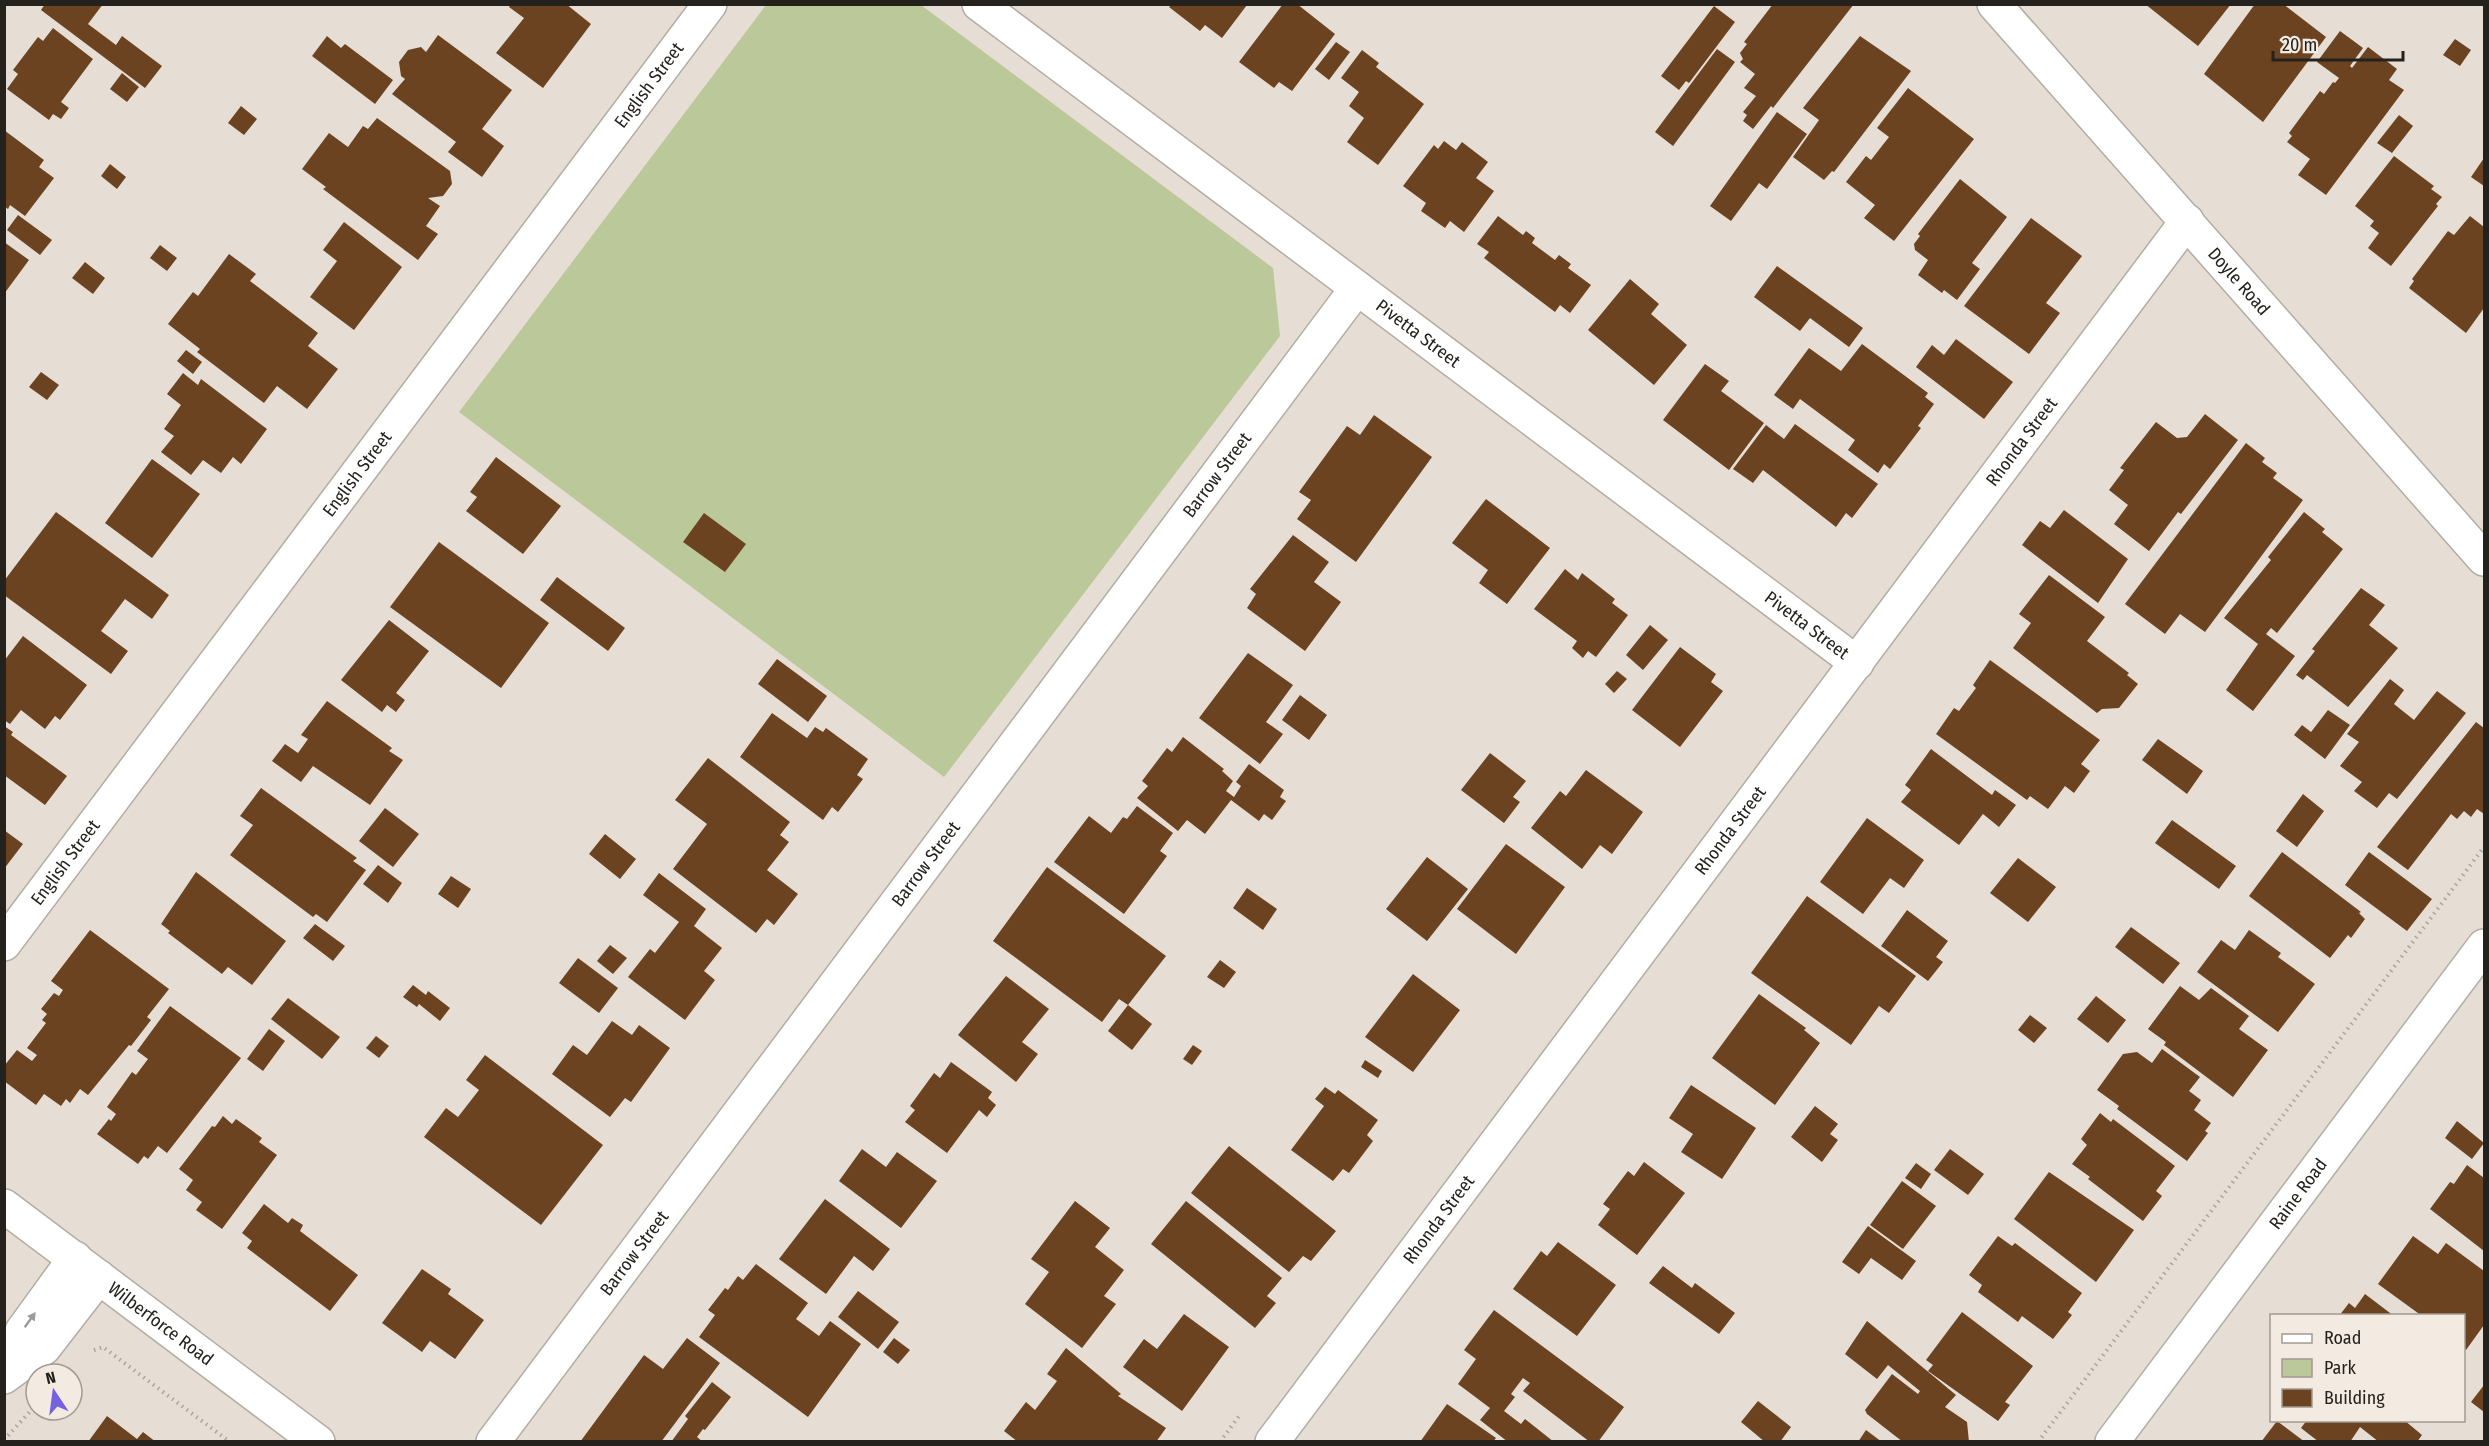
<svg xmlns="http://www.w3.org/2000/svg" width="2489" height="1446" viewBox="0 0 2489 1446" font-family="'Fira Sans Condensed',sans-serif">
<style>
.green{fill:#bbc899}
.building{fill:#6b4321}
.lines{fill:none;stroke-linecap:round;stroke-linejoin:round}
.minor-casing{stroke:#b3aca3;stroke-width:36}
.tertiary-casing{stroke:#b3aca3;stroke-width:36}
.path{stroke:#aba59d;stroke-width:4;stroke-dasharray:1.5 4.5;stroke-linecap:butt}
.minor{stroke:#fff;stroke-width:33}
.tertiary{stroke:#fff;stroke-width:33}
.oneway{fill:#9d9c9a}
.labels{text-anchor:middle;dominant-baseline:central;stroke-width:6;stroke-linejoin:round;paint-order:stroke}
.street-label{font-size:18px;fill:#25221e;stroke:#f3ebe1}
</style>
<rect width="100%" height="100%" fill="#e6ded4"/>
<polygon class="green" points="766,5 921,5 1273,268 1280,336 944,777 459,412"/>
<g class="building">
<polygon points="45,4 103,4 88,24 116,45 122,36 162,66 145,88 41,10"/>
<polygon points="511,4 566,4 591,24 543,88 496,53 524,18 509,7"/>
<polygon points="1283,4 1297,4 1335,34 1292,91 1279,82 1274,88 1239,62"/>
<polygon points="1773,4 1854,4 1773,108 1771,106 1753,129 1743,121 1747,115 1743,112 1756,96 1744,88 1755,74 1740,62 1743,59 1740,53 1747,44 1744,42"/>
<polygon points="2145,4 2231,4 2198,46"/>
<polygon points="2255,4 2283,4 2326,37 2263,122 2204,74"/>
<polygon points="1172,5 1247,5 1222,38 1205,25 1200,31 1169,7"/>
<polygon points="1714,6 1735,22 1689,83 1686,81 1679,90 1661,76"/>
<polygon points="53,28 93,59 61,102 69,108 61,119 53,114 49,120 7,89 18,74 13,70 38,37 43,41"/>
<polygon points="2340,31 2363,48 2350,66 2352,68 2368,47 2397,69 2389,80 2404,90 2326,195 2298,175 2310,159 2287,142 2292,136 2289,133 2320,91 2324,94 2333,82 2335,83 2339,78 2317,62"/>
<polygon points="438,35 512,90 482,129 504,146 482,177 448,152 456,142 392,94 405,79 401,76 399,62 408,50 421,47 426,52"/>
<polygon points="327,36 341,48 345,44 393,80 375,104 312,56"/>
<polygon points="1860,36 1911,71 1834,172 1832,171 1824,180 1793,157 1819,120 1803,108"/>
<polygon points="2455,39 2471,50 2460,66 2443,55"/>
<polygon points="1336,42 1350,52 1329,80 1315,69"/>
<polygon points="1717,49 1735,62 1673,146 1655,132"/>
<polygon points="1362,50 1379,63 1376,67 1424,104 1378,165 1347,142 1364,118 1349,106 1359,92 1341,78"/>
<polygon points="122,73 139,87 127,102 110,89"/>
<polygon points="1908,88 1974,139 1894,241 1864,218 1875,205 1846,182 1866,156 1871,160 1889,137 1877,128"/>
<polygon points="241,106 257,119 244,135 228,123"/>
<polygon points="1777,112 1807,134 1767,189 1759,183 1731,221 1710,206"/>
<polygon points="2399,115 2413,126 2392,153 2377,143"/>
<polygon points="377,118 450,171 452,184 443,196 428,198 440,206 426,226 438,234 418,260 323,189 326,187 302,169 329,133 348,147 363,126 368,129"/>
<polygon points="4,130 44,160 39,167 54,178 25,216 10,205 8,209 4,206"/>
<polygon points="1444,141 1456,150 1462,142 1488,162 1476,178 1494,191 1464,232 1450,221 1445,228 1421,211 1426,203 1403,186 1434,145 1438,149"/>
<polygon points="2394,156 2434,186 2431,189 2442,197 2436,204 2438,206 2391,266 2368,248 2379,233 2370,226 2374,221 2355,206"/>
<polygon points="2484,158 2484,186 2471,177"/>
<polygon points="110,164 126,177 117,189 101,176"/>
<polygon points="1960,179 2007,217 1972,263 1980,269 1957,300 1944,290 1942,293 1918,275 1928,260 1915,250 1914,244 1920,236 1918,234"/>
<polygon points="18,215 52,240 40,255 7,230"/>
<polygon points="1498,216 1523,235 1526,231 1535,238 1532,243 1555,260 1559,255 1571,264 1568,268 1591,285 1570,313 1560,305 1555,312 1484,258 1489,252 1477,244"/>
<polygon points="2470,216 2484,227 2484,308 2466,333 2409,288 2414,281 2412,279 2448,231 2454,235"/>
<polygon points="2031,218 2082,256 2046,303 2060,313 2029,354 1964,306"/>
<polygon points="344,222 402,267 354,330 310,297 337,261 323,250"/>
<polygon points="4,242 29,260 4,294"/>
<polygon points="160,245 177,258 167,271 150,258"/>
<polygon points="229,254 256,274 250,281 318,333 308,346 338,369 307,409 277,386 264,403 197,352 200,349 168,324 193,292 198,296"/>
<polygon points="85,262 105,278 93,294 72,278"/>
<polygon points="1777,266 1863,328 1849,347 1810,318 1800,331 1754,297"/>
<polygon points="1630,279 1659,304 1651,314 1687,345 1654,385 1588,330"/>
<polygon points="1956,339 2013,382 1984,419 1916,367 1932,345 1944,355"/>
<polygon points="1862,344 1928,393 1925,397 1934,404 1918,426 1921,428 1890,469 1884,464 1878,473 1848,450 1855,440 1800,399 1793,409 1774,395 1809,348 1841,371"/>
<polygon points="186,350 202,362 193,374 177,361"/>
<polygon points="1705,364 1729,381 1721,391 1764,423 1729,470 1663,420"/>
<polygon points="41,372 59,385 47,400 29,387"/>
<polygon points="183,373 198,385 201,379 267,429 241,464 233,457 221,473 203,460 191,475 161,452 174,436 164,429 181,405 167,394"/>
<polygon points="2205,414 2238,440 2181,514 2178,512 2149,551 2114,524 2128,505 2109,490 2124,470 2120,468 2156,422 2177,438 2187,437"/>
<polygon points="1374,415 1432,457 1356,562 1297,519 1311,500 1299,492 1347,426 1360,435"/>
<polygon points="1795,424 1878,484 1852,518 1846,513 1836,527 1763,470 1753,483 1733,469 1766,425 1784,439"/>
<polygon points="2246,443 2265,458 2262,462 2277,473 2273,478 2303,500 2205,632 2180,614 2165,634 2125,604"/>
<polygon points="496,457 561,506 523,554 466,511 477,497 470,492"/>
<polygon points="152,459 200,494 152,558 105,523"/>
<polygon points="1486,499 1550,548 1507,604 1479,583 1488,570 1452,543"/>
<polygon points="2064,510 2128,559 2098,603 2022,545 2040,521 2050,528"/>
<polygon points="56,512 169,595 152,619 125,599 101,631 128,651 111,674 4,595 4,581"/>
<polygon points="2304,512 2325,529 2322,532 2343,549 2277,633 2271,628 2266,634 2295,656 2253,711 2226,690 2258,644 2224,618 2271,560 2268,557"/>
<polygon points="704,513 746,544 725,572 683,542"/>
<polygon points="1293,535 1329,562 1314,582 1341,602 1305,651 1247,608 1256,594 1250,589"/>
<polygon points="439,542 549,623 501,688 390,607"/>
<polygon points="1565,569 1578,580 1582,573 1615,599 1612,603 1628,615 1596,657 1588,651 1583,658 1572,648 1577,641 1534,609"/>
<polygon points="2049,575 2105,617 2087,641 2129,673 2127,675 2138,684 2119,708 2102,709 2097,713 2013,648 2031,623 2019,614"/>
<polygon points="557,577 625,628 608,651 540,600"/>
<polygon points="2361,588 2385,605 2369,625 2398,648 2348,707 2307,675 2303,680 2296,675 2315,651 2312,649"/>
<polygon points="389,620 429,651 396,693 405,700 396,712 387,705 382,712 341,680"/>
<polygon points="1650,625 1668,640 1643,670 1626,655"/>
<polygon points="23,636 87,685 60,720 55,716 45,729 21,710 10,724 4,720 4,661"/>
<polygon points="1680,647 1716,674 1711,682 1723,691 1680,747 1632,710"/>
<polygon points="1248,653 1293,685 1266,722 1283,734 1260,764 1199,718"/>
<polygon points="777,659 827,696 808,722 758,684"/>
<polygon points="1990,660 2100,740 2081,764 2090,771 2074,793 2065,786 2048,809 2030,796 2027,800 1936,734 1954,708 1959,711 1967,700 1976,688 1973,685"/>
<polygon points="1617,671 1627,679 1614,693 1605,684"/>
<polygon points="2390,679 2404,690 2394,704 2414,720 2437,691 2466,713 2397,799 2389,793 2377,808 2354,791 2362,782 2340,766 2359,742 2347,734"/>
<polygon points="1300,695 1327,715 1309,740 1282,720"/>
<polygon points="327,701 392,748 389,751 403,760 370,805 313,766 301,782 272,761 285,744 298,753 308,739 301,735"/>
<polygon points="2328,710 2350,725 2325,759 2294,735 2302,725 2311,732"/>
<polygon points="772,713 807,738 815,727 823,732 826,728 868,759 857,775 863,779 838,812 832,807 823,820 740,757"/>
<polygon points="2476,722 2484,728 2484,814 2477,809 2471,817 2464,811 2457,819 2451,814 2408,870 2377,847"/>
<polygon points="4,726 13,732 11,735 67,776 45,805 4,775"/>
<polygon points="1183,737 1224,769 1222,771 1233,781 1226,791 1234,797 1241,786 1236,782 1249,764 1284,790 1280,797 1286,801 1272,820 1264,814 1259,821 1231,800 1205,834 1187,820 1178,831 1137,798 1148,786 1142,781 1167,748 1172,752"/>
<polygon points="2158,739 2203,771 2187,794 2142,760"/>
<polygon points="1931,749 1992,795 1995,790 2016,805 1999,827 1983,814 1959,845 1901,802 1911,790 1905,785"/>
<polygon points="1490,753 1526,781 1513,797 1520,802 1504,823 1461,790"/>
<polygon points="708,758 790,822 780,835 789,842 767,870 798,894 774,925 767,919 756,933 673,869 707,824 675,800"/>
<polygon points="1586,770 1643,812 1612,854 1600,845 1582,869 1531,828 1560,791 1566,796"/>
<polygon points="261,788 357,858 353,861 366,870 327,922 316,914 313,917 230,855 253,825 240,816"/>
<polygon points="2303,794 2324,811 2297,847 2276,831"/>
<polygon points="1137,806 1173,833 1160,851 1167,856 1124,914 1054,862 1089,816 1111,833 1123,817 1127,819"/>
<polygon points="385,808 419,834 393,867 359,841"/>
<polygon points="1867,818 1924,860 1904,888 1890,878 1863,914 1820,882"/>
<polygon points="2172,820 2236,866 2219,889 2155,843"/>
<polygon points="4,830 23,844 4,869"/>
<polygon points="605,834 636,859 620,879 589,854"/>
<polygon points="1506,844 1565,887 1516,954 1457,909"/>
<polygon points="2282,852 2361,912 2359,913 2365,919 2351,938 2348,935 2330,958 2249,896"/>
<polygon points="2369,852 2432,899 2407,931 2345,885"/>
<polygon points="1427,857 1468,889 1427,941 1386,909"/>
<polygon points="2018,858 2056,887 2028,922 1990,893"/>
<polygon points="378,865 402,883 388,903 363,884"/>
<polygon points="1047,867 1166,956 1128,1005 1119,999 1102,1022 993,941"/>
<polygon points="196,872 286,941 252,985 228,967 222,974 168,933 170,931 161,924"/>
<polygon points="659,873 706,909 694,926 722,948 704,971 715,980 685,1020 628,977 650,949 655,953 679,922 643,895"/>
<polygon points="451,876 471,889 458,908 438,894"/>
<polygon points="1247,888 1277,909 1263,930 1233,908"/>
<polygon points="1807,896 1916,976 1889,1013 1879,1006 1851,1045 1751,973"/>
<polygon points="1907,910 1948,941 1936,957 1943,962 1928,981 1881,946"/>
<polygon points="315,924 345,946 333,961 303,938"/>
<polygon points="2131,927 2180,963 2163,984 2115,947"/>
<polygon points="90,930 169,989 147,1017 151,1020 131,1046 129,1045 88,1095 80,1089 70,1103 66,1099 61,1106 44,1094 36,1105 4,1081 4,1066 17,1050 32,1061 37,1055 27,1048 46,1023 42,1020 47,1014 41,1009 54,993 59,996 63,990 51,981"/>
<polygon points="2249,930 2281,953 2278,957 2315,984 2278,1032 2197,972 2221,940 2235,950"/>
<polygon points="610,945 627,958 613,974 597,961"/>
<polygon points="578,958 618,988 599,1013 559,983"/>
<polygon points="1220,960 1236,972 1224,988 1207,977"/>
<polygon points="1413,974 1460,1010 1413,1072 1365,1037"/>
<polygon points="1006,976 1049,1009 1022,1042 1038,1054 1016,1082 958,1035"/>
<polygon points="413,985 426,995 428,991 450,1008 440,1021 419,1004 417,1007 403,997"/>
<polygon points="2180,986 2199,1000 2211,988 2249,1016 2239,1029 2268,1050 2233,1097 2164,1045 2166,1042 2148,1029"/>
<polygon points="1759,994 1806,1028 1804,1030 1820,1043 1775,1105 1712,1058"/>
<polygon points="2096,996 2126,1020 2108,1043 2077,1019"/>
<polygon points="288,998 340,1037 322,1059 271,1019"/>
<polygon points="1128,1005 1152,1024 1132,1050 1108,1031"/>
<polygon points="170,1006 241,1058 167,1153 158,1146 148,1159 144,1156 138,1164 97,1134 109,1119 111,1121 116,1114 107,1107 132,1072 136,1075 148,1059 137,1051"/>
<polygon points="2030,1015 2047,1028 2034,1043 2018,1030"/>
<polygon points="612,1021 632,1035 639,1025 670,1048 631,1102 625,1098 610,1117 552,1074 573,1045 587,1055"/>
<polygon points="269,1029 285,1041 263,1071 247,1059"/>
<polygon points="376,1036 389,1046 379,1058 366,1048"/>
<polygon points="1193,1045 1202,1051 1192,1065 1183,1059"/>
<polygon points="2162,1049 2200,1077 2189,1091 2201,1100 2194,1110 2211,1123 2205,1131 2208,1133 2187,1161 2117,1109 2119,1106 2097,1090 2123,1054 2137,1052 2152,1063"/>
<polygon points="485,1055 603,1145 541,1225 424,1137 446,1108 458,1117 479,1090 466,1080"/>
<polygon points="1365,1060 1382,1071 1378,1078 1361,1067"/>
<polygon points="951,1062 992,1092 988,1098 996,1105 987,1117 979,1110 947,1153 905,1122 915,1110 910,1106 934,1073 940,1078"/>
<polygon points="1691,1085 1756,1128 1722,1179 1681,1152 1693,1134 1669,1118"/>
<polygon points="1325,1087 1335,1094 1338,1090 1378,1120 1367,1135 1373,1141 1349,1173 1343,1169 1333,1181 1291,1150 1324,1106 1315,1099"/>
<polygon points="1815,1106 1838,1124 1830,1134 1838,1140 1822,1162 1791,1137"/>
<polygon points="2100,1113 2111,1122 2113,1119 2175,1166 2156,1191 2162,1196 2143,1221 2088,1179 2090,1177 2072,1164 2087,1145 2081,1139"/>
<polygon points="223,1116 232,1124 236,1119 262,1138 259,1142 277,1155 222,1229 196,1210 202,1202 186,1190 193,1180 179,1169 212,1126 215,1127"/>
<polygon points="2457,1121 2484,1143 2472,1159 2445,1138"/>
<polygon points="1229,1146 1336,1231 1311,1261 1303,1256 1289,1272 1191,1193"/>
<polygon points="862,1149 886,1167 897,1152 937,1181 901,1228 839,1181"/>
<polygon points="1950,1149 1984,1174 1968,1195 1934,1170"/>
<polygon points="1644,1162 1685,1193 1637,1255 1598,1225 1610,1209 1603,1204 1628,1171 1634,1176"/>
<polygon points="1916,1163 1931,1174 1921,1189 1905,1178"/>
<polygon points="2467,1165 2484,1178 2484,1251 2430,1209 2450,1182 2454,1184"/>
<polygon points="2049,1172 2134,1230 2096,1282 2014,1219"/>
<polygon points="1902,1181 1936,1206 1903,1249 1870,1225"/>
<polygon points="825,1199 890,1249 873,1271 854,1256 826,1294 779,1259"/>
<polygon points="1075,1201 1110,1228 1095,1247 1124,1270 1104,1296 1116,1304 1082,1348 1025,1304 1049,1272 1031,1259"/>
<polygon points="1186,1201 1282,1278 1267,1296 1276,1303 1255,1328 1151,1244"/>
<polygon points="264,1204 288,1223 292,1218 303,1225 300,1231 358,1275 330,1311 247,1248 252,1241 242,1233"/>
<polygon points="1868,1226 1916,1261 1902,1280 1871,1258 1859,1274 1842,1262"/>
<polygon points="1998,1236 2012,1246 2015,1243 2082,1293 2068,1312 2072,1315 2053,1339 2022,1316 2018,1322 1978,1292 1982,1285 1969,1275"/>
<polygon points="2413,1236 2438,1254 2446,1243 2484,1271 2484,1325 2466,1350 2464,1348 2464,1316 2422,1316 2378,1284"/>
<polygon points="1558,1242 1616,1285 1577,1336 1513,1289 1541,1251 1547,1256"/>
<polygon points="756,1264 808,1303 796,1319 819,1336 830,1321 861,1344 808,1417 699,1337 715,1315 708,1310 725,1288 728,1290 738,1276 743,1280"/>
<polygon points="1663,1266 1692,1288 1695,1283 1735,1313 1719,1334 1649,1283"/>
<polygon points="422,1269 451,1289 448,1294 484,1320 455,1359 430,1341 422,1352 382,1323"/>
<polygon points="858,1291 899,1322 878,1349 838,1317"/>
<polygon points="2365,1294 2394,1316 2339,1316 2349,1303 2355,1308"/>
<polygon points="1494,1310 1624,1407 1598,1442 1590,1442 1523,1391 1530,1383 1523,1378 1511,1394 1515,1397 1504,1411 1521,1424 1525,1419 1554,1442 1508,1442 1480,1420 1490,1408 1458,1384 1476,1359 1464,1350"/>
<polygon points="1962,1312 2033,1366 2005,1402 2010,1405 1998,1421 1928,1371 1933,1365 1926,1360"/>
<polygon points="1184,1314 1229,1347 1182,1411 1123,1367 1144,1339 1157,1349"/>
<polygon points="1867,1321 1956,1395 1945,1407 1967,1422 1969,1442 1903,1442 1867,1414 1865,1410 1892,1374 1918,1394 1920,1391 1888,1365 1877,1379 1845,1354"/>
<polygon points="687,1338 720,1363 661,1442 580,1442 644,1355 663,1369"/>
<polygon points="894,1338 910,1350 898,1364 883,1352"/>
<polygon points="1066,1348 1121,1394 1118,1396 1166,1428 1156,1442 1018,1442 1004,1431 1026,1402 1035,1410 1057,1381 1047,1374"/>
<polygon points="712,1382 731,1397 705,1430 703,1429 697,1437 703,1442 671,1442 688,1419 685,1416"/>
<polygon points="2484,1385 2484,1412 2471,1402"/>
<polygon points="1758,1401 1791,1427 1780,1442 1765,1442 1741,1422"/>
<polygon points="1447,1404 1496,1438 1493,1442 1420,1442"/>
<polygon points="107,1416 137,1439 143,1432 156,1442 88,1442"/>
<polygon points="2307,1420 2404,1420 2422,1435 2417,1442 2379,1442 2360,1427 2350,1442 2319,1442 2301,1428"/>
<polygon points="2277,1421 2305,1442 2261,1442"/>
<polygon points="1866,1430 1882,1442 1858,1442"/>
</g>
<g class="lines">
<g class="minor-casing">
<g id="minor">
<path id="s1" d="M979,4L1857,663"/>
<path id="s2" d="M4,944L710,4"/>
<path id="s3" d="M4,1206L318,1442"/>
<polyline points="8,1373 22,1331 75,1258"/>
<polyline points="4,1377 44,1348 99,1277"/>
<path id="s4" d="M493,1442L1357,288"/>
<path id="s5" d="M1272,1442L2187,221"/>
<path id="s6" d="M2112,1442L2484,946"/>
</g>
</g>
<g class="tertiary-casing">
<g id="tertiary">
<path id="s7" d="M1994,4L2484,559"/>
</g>
</g>
<g class="path">
<polyline points="94,1350 103,1347 230,1442"/>
<polyline points="4,1440 36,1405"/>
<polyline points="1220,1442 1239,1416"/>
<polyline points="2038,1442 2484,847"/>
</g>
<use href="#minor" class="minor"/>
<use href="#tertiary" class="tertiary"/>
</g>
<defs><path id="oneway-solid" d="M-6-.8H1V-3.2L6.5 0L1 3.2V.8H-6Z" transform="scale(1.5)"/></defs>
<use class="oneway" href="#oneway-solid" transform="translate(30 1320) rotate(-54)"/>
<g class="labels">
<g class="street-label">
<text stroke="none"><textPath href="#s2" startOffset="1074">English Street</textPath></text>
<text stroke="none"><textPath href="#s7" startOffset="370">Doyle Road</textPath></text>
<text stroke="none"><textPath href="#s1" startOffset="549">Pivetta Street</textPath></text>
<text stroke="none"><textPath href="#s5" startOffset="1250">Rhonda Street</textPath></text>
<text stroke="none"><textPath href="#s2" startOffset="588">English Street</textPath></text>
<text stroke="none"><textPath href="#s4" startOffset="1208">Barrow Street</textPath></text>
<text stroke="none"><textPath href="#s1" startOffset="1035">Pivetta Street</textPath></text>
<text stroke="none"><textPath href="#s5" startOffset="764">Rhonda Street</textPath></text>
<text stroke="none"><textPath href="#s2" startOffset="102">English Street</textPath></text>
<text stroke="none"><textPath href="#s4" startOffset="722">Barrow Street</textPath></text>
<text stroke="none"><textPath href="#s6" startOffset="310">Raine Road</textPath></text>
<text stroke="none"><textPath href="#s5" startOffset="278">Rhonda Street</textPath></text>
<text stroke="none"><textPath href="#s4" startOffset="236">Barrow Street</textPath></text>
<text stroke="none"><textPath href="#s3" startOffset="196">Wilberforce Road</textPath></text>
</g>
</g>
<rect width="2489" height="1446" fill="none" stroke="#25221e" stroke-width="12"/>
<rect x="2270" y="1314" width="195" height="108" fill="#f3ebe1" stroke="#a19b93" stroke-width="1.5"/>
<rect x="2282" y="1334" width="30" height="9" fill="#ffffff" stroke="#a19b93" stroke-width="1.5"/>
<text x="2324" y="1344" font-size="18" fill="#25221e">Road</text>
<rect x="2282" y="1359" width="30" height="18" fill="#bbc899" stroke="#a19b93" stroke-width="1.5"/>
<text x="2324" y="1374" font-size="18" fill="#25221e">Park</text>
<rect x="2282" y="1389" width="30" height="18" fill="#6b4321" stroke="#a19b93" stroke-width="1.5"/>
<text x="2324" y="1404" font-size="18" fill="#25221e">Building</text>
<g transform="translate(54 1392) rotate(347)"><circle r="28" fill="#f3ebe1" stroke="#a19b93" stroke-width="1.5"/>
<path d="M0-4.5L10 22L0 15L-10 22Z" fill="#7562dd"/>
<text y="-9" font-size="16" font-weight="bold" text-anchor="middle" fill="#25221e">N</text>
</g>
<path d="M2273 51v9h130v-9" fill="none" stroke="#25221e" stroke-width="3"/>
<text x="2282" y="51" font-size="18" fill="#25221e" stroke="#f3ebe1" stroke-width="4.5" paint-order="stroke">20 m</text>
</svg>
